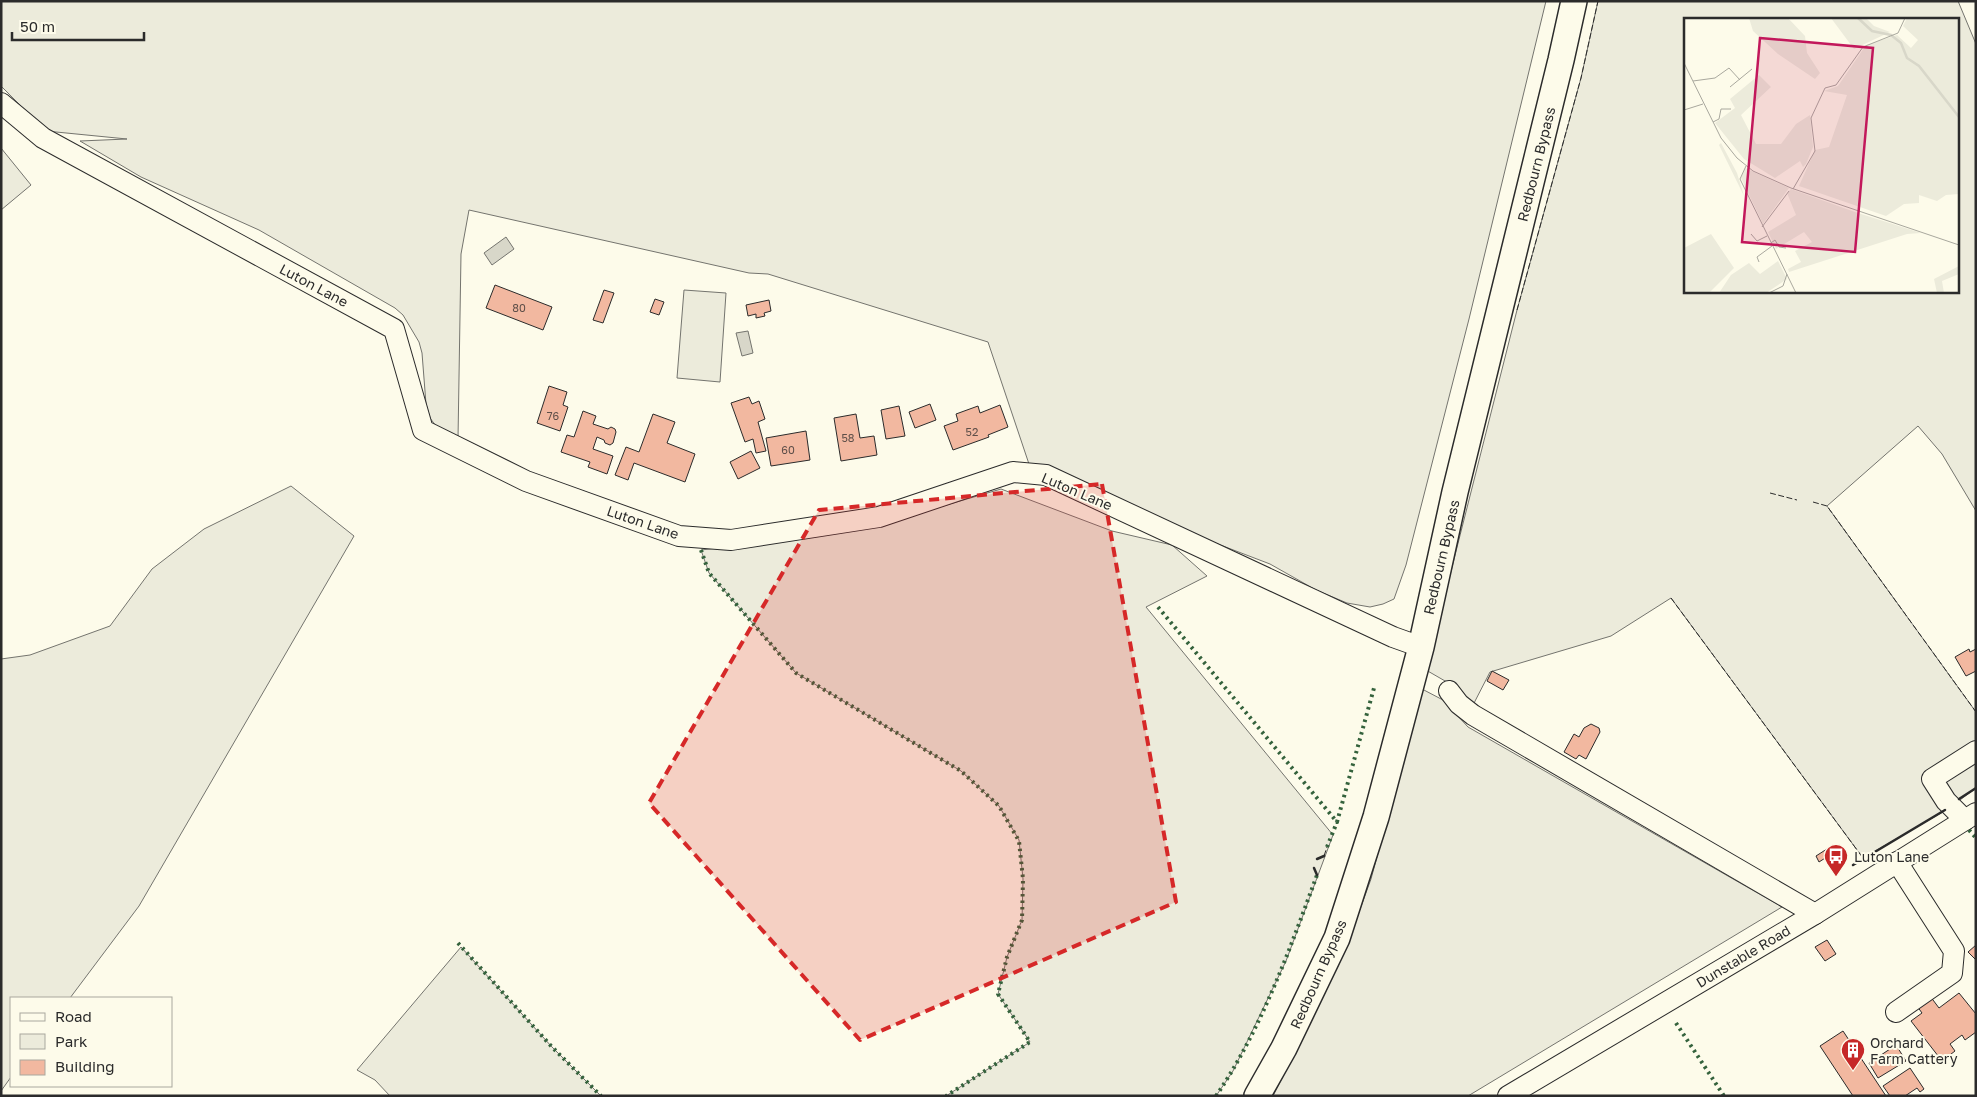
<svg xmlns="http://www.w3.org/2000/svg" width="1977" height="1097" viewBox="0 0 1977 1097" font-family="'Golos Text',sans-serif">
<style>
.green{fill:#ecebdb;stroke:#74746e;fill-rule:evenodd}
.water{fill:#d8d7c9;stroke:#74746e}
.building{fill:#f2b8a0;stroke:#2b2b2b}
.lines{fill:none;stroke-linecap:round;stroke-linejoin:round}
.minor-casing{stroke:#2b2b2b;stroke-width:22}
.major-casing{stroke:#2b2b2b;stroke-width:28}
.minor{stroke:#fdfbea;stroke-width:20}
.major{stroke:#fdfbea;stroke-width:25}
.hedge{stroke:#34623c;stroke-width:4;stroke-dasharray:2.5 4;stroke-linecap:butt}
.fence{stroke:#2b2b2b;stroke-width:1;stroke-dasharray:6 2.5;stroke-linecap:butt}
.wall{stroke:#2b2b2b;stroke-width:2.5}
.marked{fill:#d62828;fill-opacity:0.2;stroke:#d62828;stroke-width:4;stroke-dasharray:10 6;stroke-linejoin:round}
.labels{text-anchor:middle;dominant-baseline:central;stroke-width:4;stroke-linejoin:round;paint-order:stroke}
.number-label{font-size:11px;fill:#5d4e48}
.street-label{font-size:14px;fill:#2b2b2b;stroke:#fdfbea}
.poi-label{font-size:14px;fill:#2b2b2b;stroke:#fdfbea;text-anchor:start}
.inset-river{fill:none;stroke:#d8d7c9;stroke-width:2.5}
.inset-road{fill:none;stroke:#a9a89e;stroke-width:1}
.view{fill:#c2185b;fill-opacity:0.15;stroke:#c2185b;stroke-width:2.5}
.inset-edge{fill:none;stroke:#2b2b2b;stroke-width:2.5}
</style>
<rect width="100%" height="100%" fill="#fdfbea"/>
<g class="green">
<polygon points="1,1 1546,1 1469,319 1406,565 1394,599 1383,604 1370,607 1347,603 1316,590 1270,564 1032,473 988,342 768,274 749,273 469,210 461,254 458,439 436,426 430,418 426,404 422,353 419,342 403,315 395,308 259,230 141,177 80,141 127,139 46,131 1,86"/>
<path d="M1598,1H1958L1976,44V511L1942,454L1918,426L1827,506L1976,712V788L1948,809L1863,858L1671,598L1611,636L1490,672L1472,707L1452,685L1426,670L1517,310L1581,78ZM1686,19H1958V291H1686Z"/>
<polygon points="1,148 31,185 1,210"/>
<polygon points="684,290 726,293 720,382 677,378"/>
<polygon points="291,486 354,536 139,906 70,998 11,998 11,1077 1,1091 1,659 30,655 110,626 152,569 204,529"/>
<polygon points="1001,489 1112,531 1172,545 1207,576 1146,607 1333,835 1286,961 1233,1071 1216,1096 946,1096 1030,1042 998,994 1007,957 1022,920 1023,879 1019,840 999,806 961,771 796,673 709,573 701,550 837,533 885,523"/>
<polygon points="1422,689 1443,700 1468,727 1782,907 1468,1096 1273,1096 1344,953 1371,879"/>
<polygon points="461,947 552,1047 601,1096 390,1096 375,1080 357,1070"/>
</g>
<g class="water">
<polygon points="506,237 514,249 492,265 484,253"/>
<polygon points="748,331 753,353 742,356 736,333"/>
</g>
<g class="building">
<polygon points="495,285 552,307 543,330 486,308"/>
<polygon points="604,290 614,293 603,323 593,320"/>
<polygon points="655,299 664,302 659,315 650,312"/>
<polygon points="769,300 771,311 764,313 765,316 756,318 756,314 748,316 746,305"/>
<polygon points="549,386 567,392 563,405 568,407 560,431 537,423"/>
<polygon points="749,397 752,404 759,401 765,419 758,422 766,451 756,453 753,439 745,442 731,403"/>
<polygon points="930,404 936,420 915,428 909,412"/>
<polygon points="1000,405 1008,427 988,435 989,437 953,450 944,426 958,421 956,414 978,406 980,413"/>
<polygon points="899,406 905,436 886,439 881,410"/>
<polygon points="583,411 596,416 593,424 608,429 611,427 615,429 616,432 613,443 610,445 605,443 604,440 597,437 593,449 613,456 607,474 588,467 590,462 561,452 567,435 574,437"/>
<polygon points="653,414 675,422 667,443 695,454 685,482 634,463 628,480 615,475 626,447 639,452"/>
<polygon points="856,414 860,438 874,436 877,455 841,461 834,418"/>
<polygon points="806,431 810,460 771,466 766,438"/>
<polygon points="751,451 760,468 738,479 730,462"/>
<polygon points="1969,649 1970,652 1976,649 1976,671 1966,676 1955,657"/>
<polygon points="1492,671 1509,680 1503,690 1487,681"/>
<polygon points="1591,724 1599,728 1600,732 1586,759 1579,755 1576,759 1564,752 1574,734 1579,737 1584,728"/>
<polygon points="1830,847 1833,853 1819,862 1816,856"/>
<polygon points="1827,940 1836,954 1825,961 1815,947"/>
<polygon points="1976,945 1976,960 1968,952"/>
<polygon points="1959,993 1976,1014 1976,1032 1965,1040 1962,1035 1950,1044 1955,1051 1942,1061 1911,1021 1922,1013 1917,1006 1930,996 1939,1008"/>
<polygon points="1843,1031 1886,1096 1853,1096 1820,1046"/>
<polygon points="1896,1045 1906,1061 1878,1078 1869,1063"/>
<polygon points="1910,1068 1924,1089 1920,1092 1917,1088 1905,1096 1890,1096 1883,1086"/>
</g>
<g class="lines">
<g class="minor-casing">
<g id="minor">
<polyline points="1,103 43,138 394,329 423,430 526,481 679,536 731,540 879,517 1013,472 1046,475 1393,637 1421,647"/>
<polyline points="1449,691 1459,704 1473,715 1815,914"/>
<polyline points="1965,820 1946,801 1932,779 1976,751"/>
<polyline points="1896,1012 1952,973 1954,951 1897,862"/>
<polyline points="1508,1096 1815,914 1976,813"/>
</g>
</g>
<g class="major-casing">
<polyline id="major" points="1257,1096 1284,1048 1337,938 1376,817 1421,647 1455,492 1561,60 1574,1"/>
</g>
<use href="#minor" class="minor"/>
<use href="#major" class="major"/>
<g class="hedge">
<polyline points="701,550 709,573 796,673 961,771 999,806 1019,841 1023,879 1022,920 1007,957 998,994 1030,1042 946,1096"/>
<polyline points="1158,607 1337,822 1374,688"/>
<polyline points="1969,830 1976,838"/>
<polyline points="1327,847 1337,822"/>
<polyline points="458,943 552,1047 601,1096"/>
<polyline points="1676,1023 1724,1096"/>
<path d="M1216,1096C1261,1030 1290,949 1317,875"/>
</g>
<g class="fence">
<polyline points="1517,310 1581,78 1598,1"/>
<polyline points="1770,493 1797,500"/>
<polyline points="1813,502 1827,506 1976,712"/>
<polyline points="1671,598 1863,858"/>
<polyline points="1974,826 1976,828"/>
<polyline points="1324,856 1327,847"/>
</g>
<g class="wall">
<polyline points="1959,799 1976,788"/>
<polyline points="1317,859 1324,856"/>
<polyline points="1853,865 1945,810"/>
<polyline points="1314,868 1317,875"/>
</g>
</g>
<path class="marked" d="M1102,484L1176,902L860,1040L649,803L819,510Z"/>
<defs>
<g id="bus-pin" transform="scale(1.25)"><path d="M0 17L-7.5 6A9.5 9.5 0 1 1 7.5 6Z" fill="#c62828" stroke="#fdfbea"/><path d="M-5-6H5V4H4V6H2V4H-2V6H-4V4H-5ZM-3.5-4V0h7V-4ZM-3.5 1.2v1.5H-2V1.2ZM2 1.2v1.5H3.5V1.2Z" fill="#fff"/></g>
<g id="building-pin" transform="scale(1.25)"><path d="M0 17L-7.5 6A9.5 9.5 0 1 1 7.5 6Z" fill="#c62828" stroke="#fdfbea"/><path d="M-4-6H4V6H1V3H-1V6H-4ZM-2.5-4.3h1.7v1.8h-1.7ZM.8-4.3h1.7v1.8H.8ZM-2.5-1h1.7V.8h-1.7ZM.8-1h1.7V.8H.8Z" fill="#fff"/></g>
</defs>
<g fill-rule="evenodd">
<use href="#bus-pin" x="1836" y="856"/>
<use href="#building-pin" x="1853" y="1050"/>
</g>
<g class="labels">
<g class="number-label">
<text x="519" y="307">80</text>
<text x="553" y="415">76</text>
<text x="972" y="431">52</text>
<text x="848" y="437">58</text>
<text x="788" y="449">60</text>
</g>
<g class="street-label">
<text transform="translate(1536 164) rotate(-76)">Redbourn Bypass</text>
<text transform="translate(314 285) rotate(28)">Luton Lane</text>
<text transform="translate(1077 491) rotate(23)">Luton Lane</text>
<text transform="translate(643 522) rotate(19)">Luton Lane</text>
<text transform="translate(1441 557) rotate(-77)">Redbourn Bypass</text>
<text transform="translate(1743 956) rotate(-31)">Dunstable Road</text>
<text transform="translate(1318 974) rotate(-66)">Redbourn Bypass</text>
</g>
<g class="poi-label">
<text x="1854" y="856">Luton Lane</text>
<text x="1870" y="1042">Orchard<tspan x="1870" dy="16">Farm Cattery</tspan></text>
</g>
</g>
<g transform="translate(1684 18)">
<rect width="275" height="275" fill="#fdfbea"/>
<path d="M65,0H104L121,18L123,35L136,55L131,61L94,36L69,13ZM147,0H182L190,8L206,14L170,31ZM223,0H275V176L262,177L253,183L235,177V185L220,186L202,198L115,168L131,132L145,129L163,77L140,73L154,68L182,27L213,17L227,30L234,22L219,8ZM75,57L87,69L57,97L72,126H97L112,106L126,97L129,129L122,146L119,149L116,143L91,160L60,141L31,105L51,90L46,81ZM37,125L53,155L60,178L35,127ZM61,150L105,170L79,206L57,160ZM107,171L171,194L237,215L223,216L105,254L104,251L117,244L111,233L128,224L120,214L92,231L84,214L112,197L103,175ZM27,216L50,250L25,275H0V230ZM94,243L103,261L82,275H35L47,257L65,245L76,256ZM275,248V256L258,263L260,275H253L250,261Z" fill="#ecebdb"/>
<path class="inset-river" d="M174,0L188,13L207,17L217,25L223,40L235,48L275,99"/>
<path class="inset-road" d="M0,45L37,120L53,140L69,153L107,170L275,227M9,63L31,60L45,50L56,62M46,69L68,51M0,92L19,86M29,104L35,101L37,91H47M62,148L56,161L112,275M109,171L131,133L127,100L141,70L152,67L179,29L214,15L221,0M78,209L105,173M67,216L73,223L83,218M87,225L91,222L95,229L102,230M75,244L73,239L88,228M85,275L99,268L103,256"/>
<path class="view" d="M76,20L189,30L171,234L58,224Z"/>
<rect width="275" height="275" class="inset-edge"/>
</g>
<rect width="1977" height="1097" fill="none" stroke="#2b2b2b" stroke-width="5"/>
<rect x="10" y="997" width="162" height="90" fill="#fdfbea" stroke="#a9a89e"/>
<rect x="20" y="1013" width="25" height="8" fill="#fdfbea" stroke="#a9a89e"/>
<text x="55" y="1022" font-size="15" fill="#2b2b2b">Road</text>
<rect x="20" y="1034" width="25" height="15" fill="#ecebdb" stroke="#a9a89e"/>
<text x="55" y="1047" font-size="15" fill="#2b2b2b">Park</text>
<rect x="20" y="1060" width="25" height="15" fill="#f2b8a0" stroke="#a9a89e"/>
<text x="55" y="1072" font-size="15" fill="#2b2b2b">Building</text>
<path d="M12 32v8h132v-8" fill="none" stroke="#2b2b2b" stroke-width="2.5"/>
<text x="20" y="32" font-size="15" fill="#2b2b2b" stroke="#fdfbea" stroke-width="4" paint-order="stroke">50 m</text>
</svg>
